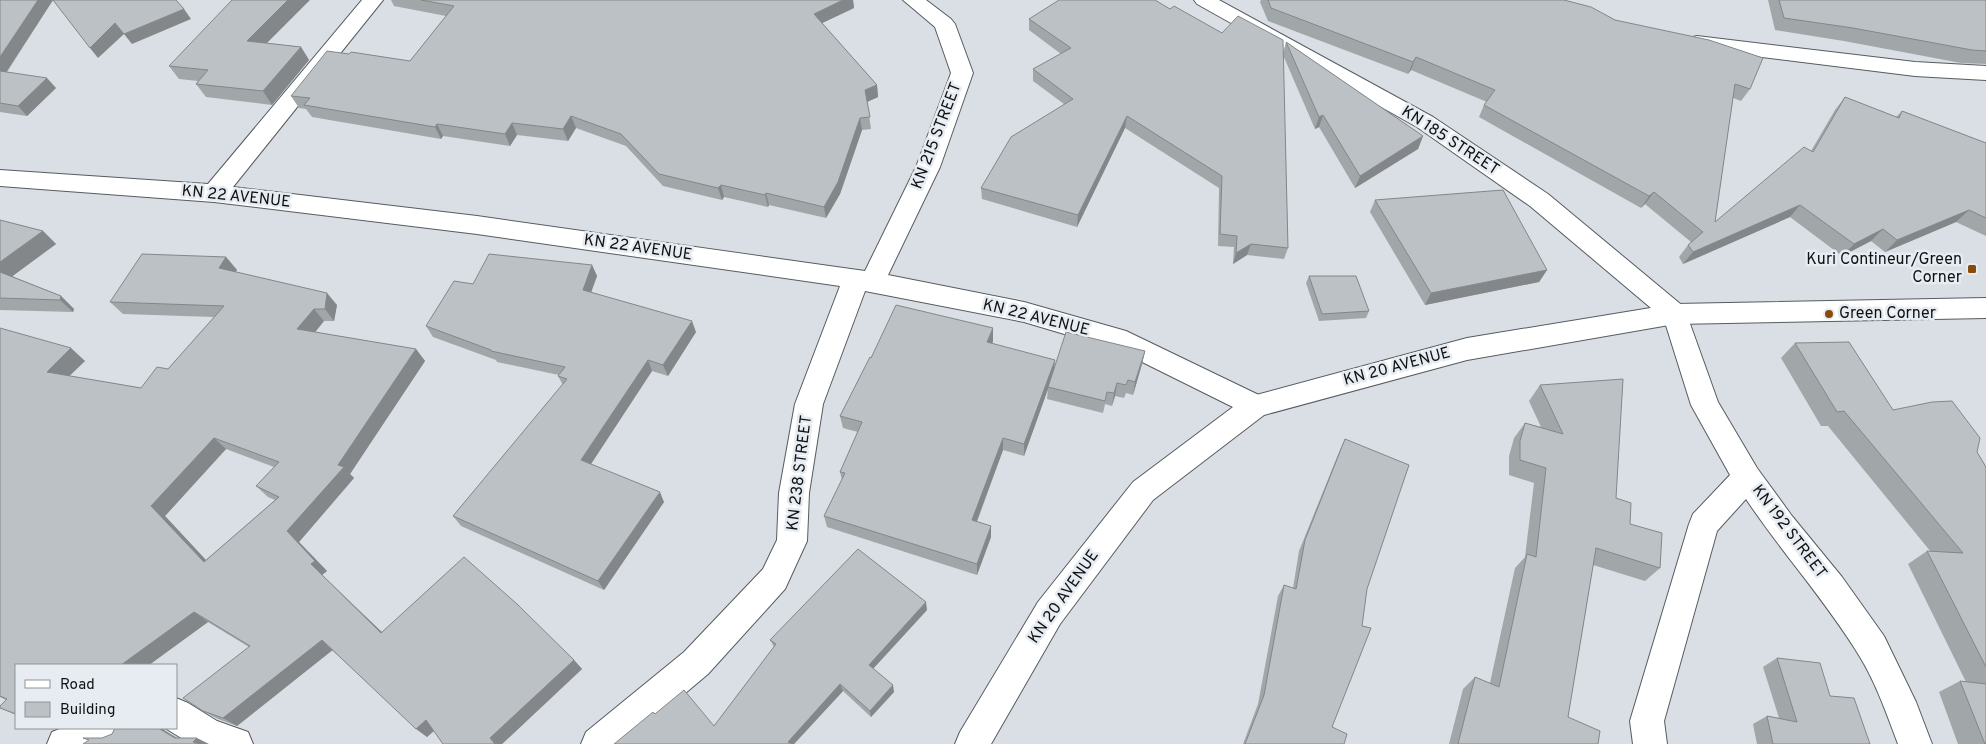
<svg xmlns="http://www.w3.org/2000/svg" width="1986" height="744" viewBox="0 0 1986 744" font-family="Overpass,sans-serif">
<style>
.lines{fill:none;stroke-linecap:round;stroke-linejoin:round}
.minor-casing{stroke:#565c60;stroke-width:2}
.major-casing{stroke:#565c60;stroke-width:2}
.minor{fill:#fff;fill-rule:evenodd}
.major{fill:#fff;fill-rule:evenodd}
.wall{fill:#a1a6a9;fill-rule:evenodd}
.shaded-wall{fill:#83878a}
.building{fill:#bbc1c5;stroke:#83878a;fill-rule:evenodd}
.poi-dot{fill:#884c0a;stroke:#e6ecf1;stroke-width:2}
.labels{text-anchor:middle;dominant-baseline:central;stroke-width:5;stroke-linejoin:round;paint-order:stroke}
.street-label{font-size:16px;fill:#0f1113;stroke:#e6ecf1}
.poi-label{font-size:16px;fill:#0f1113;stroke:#e6ecf1;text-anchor:end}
</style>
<rect width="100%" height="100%" fill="#d9dfe4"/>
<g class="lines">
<g class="minor-casing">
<g id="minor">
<polygon points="362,0 383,0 233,187 477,216 865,271 916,167 951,73 935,27 903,0 926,0 951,19 955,24 973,73 940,167 888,275 1024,302 1126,331 1265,398 1269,406 1265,414 1255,418 1118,350 1024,322 865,291 823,404 809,493 807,541 785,589 708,674 625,744 581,744 586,732 684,652 763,569 777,540 779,493 795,404 840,286 477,234 214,202 0,186 0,170 208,184"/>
<path d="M1194,0H1219L1433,117L1548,194L1684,307L1718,402L1757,468L1792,516L1842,577L1884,636L1916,702L1932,744H1898C1887,715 1876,683 1860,657C1826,601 1782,553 1746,499L1717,531L1664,721L1667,744H1633L1630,721L1689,524L1693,514L1730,475L1691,405L1664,319L1530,206L1417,127L1197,4Z"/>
<polygon points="1697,36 1915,62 1986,66 1986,80 1915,76 1689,48 1686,43 1689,38"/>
<polygon points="176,698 188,703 217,721 248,732 253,744 191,744 165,728 176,728"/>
<polygon points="62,728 133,728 128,740 119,744 47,744 52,732"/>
</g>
</g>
<g class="major-casing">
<polygon id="major" points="1986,298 1986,318 1675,324 1467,360 1264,415 1153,500 1060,624 991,744 955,744 960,732 1038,602 1133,482 1245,398 1467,338 1675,304"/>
</g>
<use href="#minor" class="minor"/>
<use href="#major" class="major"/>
</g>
<g class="wall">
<polygon points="0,0 53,0 7,72 56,88 27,116 0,112"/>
<polygon points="391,0 853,0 854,8 822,23 877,85 878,97 867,102 871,129 862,130 840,194 826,218 769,205 768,207 724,197 722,200 663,186 626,146 576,128 568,141 517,135 510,146 443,136 441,139 312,117 306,109 299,108 291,96 410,61 446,16 394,6"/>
<polygon points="1261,0 1564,0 1615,20 1750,89 1741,101 1733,98 1715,222 1811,151 1835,110 1845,97 1896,117 1902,111 1986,143 1986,236 1956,222 1885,252 1871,241 1842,256 1790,217 1683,264 1679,257 1688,245 1691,242 1645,204 1641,208 1479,117 1484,105 1487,102 1411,70 1408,74 1268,21 1260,2"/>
<polygon points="1768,0 1986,0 1986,64 1961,63 1844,41 1775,30"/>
<polygon points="1170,9 1222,33 1283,53 1286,42 1423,136 1418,149 1355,188 1319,127 1315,129 1283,55 1288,248 1284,259 1247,255 1233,264 1234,247 1218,246 1219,188 1125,128 1077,227 982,199 981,188 1064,104 1033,81 1033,69 1061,54 1029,30 1029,19"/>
<polygon points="267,43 301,47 309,60 272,105 206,97 196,84 198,81 179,79 169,66"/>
<polygon points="1375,200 1547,270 1539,282 1425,305 1370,212"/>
<polygon points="0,220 43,231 56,244 12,276 61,296 74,309 73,312 0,310"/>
<path d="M226,257L237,270L235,272L337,305L334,321H324L315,332L416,349L425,361L350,474L354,478L299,542L327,571L322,575L382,632L574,660L582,669L502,744H443L434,731L427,737L332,650L237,726L218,719L203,711L249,647L208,622L149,665H16V715L0,708L6,700L0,697V328L85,361L69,376L141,388L168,369L214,317L123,314L110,302ZM226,449L274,467L256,486L268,497L275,500L206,560L165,516Z"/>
<polygon points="592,265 597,276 591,292 696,332 668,376 652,371 591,464 664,502 604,590 461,526 453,516 563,385 558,376 559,375 497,362 496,360 433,337 426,326 473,284"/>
<polygon points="1309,276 1369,311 1366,318 1319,321 1306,283"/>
<polygon points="993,341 992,344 1054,368 1145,351 1142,364 1133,395 1126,393 1124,398 1115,396 1112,406 1105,404 1103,413 1047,399 1048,389 1024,456 1003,450 977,522 991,537 977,575 827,527 824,516 842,480 840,472 858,432 843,428 840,416 871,358"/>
<polygon points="1795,343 1893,410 1977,452 1986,467 1986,744 1958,744 1939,692 1960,681 1966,682 1908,564 1927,551 1931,552 1828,426 1821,426 1781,358"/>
<polygon points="1540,385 1616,498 1630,524 1660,568 1645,581 1593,565 1568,717 1598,744 1449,744 1463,689 1475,677 1490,683 1515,568 1525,557 1534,483 1509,475 1509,456 1514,438 1525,423 1541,427 1529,401"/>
<polygon points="1345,439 1367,589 1332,727 1344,744 1243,744 1258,704 1278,596 1284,585 1293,588 1299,551 1339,452"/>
<polygon points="927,610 873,669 894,692 871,717 843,691 794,744 655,714 714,726 774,647 770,640"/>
<polygon points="1777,658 1830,696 1870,744 1757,744 1753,724 1767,716 1779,718 1763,667"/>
</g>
<g class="shaded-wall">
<polygon points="38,0 53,0 1,80 0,79 0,57"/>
<polygon points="288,0 310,0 256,54 247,41"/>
<polygon points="843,0 853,0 854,8 816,26 814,14"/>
<polygon points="184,9 191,19 132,44 124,34"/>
<polygon points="115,23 124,34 98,58 90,48"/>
<polygon points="301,47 309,60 272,105 263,91"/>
<polygon points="1416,57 1411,70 1408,74 1413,62"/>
<polygon points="47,78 56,88 27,116 18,106"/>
<polygon points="877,85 878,97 867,102 865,90"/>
<polygon points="1323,115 1319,127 1315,129 1319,117"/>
<polygon points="571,116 576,128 568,141 563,129"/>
<polygon points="1127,116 1125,128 1077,227 1078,215"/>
<polygon points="860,118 862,130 840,194 826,218 824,207"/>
<polygon points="512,123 517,135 510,146 505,134"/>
<polygon points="437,124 443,136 441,139 435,127"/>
<polygon points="1423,136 1418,149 1355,188 1360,176"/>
<polygon points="721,185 724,197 722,200 718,188"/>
<polygon points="1654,192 1645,204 1641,208 1649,196"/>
<polygon points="766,193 769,205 768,207 765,195"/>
<polygon points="1800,205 1790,217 1683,264 1693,252"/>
<polygon points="1969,210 1956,222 1885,252 1897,240"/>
<polygon points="1883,229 1871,241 1842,256 1854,244"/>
<polygon points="43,231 56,244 6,281 0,275 0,262"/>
<polygon points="1251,244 1247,255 1233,264 1236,253"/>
<polygon points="226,257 237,270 230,281 219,268"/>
<polygon points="592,265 597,276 588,301 583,290"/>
<polygon points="1547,270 1539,282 1425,305 1431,293"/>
<polygon points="327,293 337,305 334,321 325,309"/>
<polygon points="61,296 74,309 73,312 60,300"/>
<polygon points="314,309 324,321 308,341 297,329"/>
<polygon points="692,321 696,332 668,376 663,365"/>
<polygon points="993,328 993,341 988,355 987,342"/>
<polygon points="71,348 85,361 61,384 47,372"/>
<polygon points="416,349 425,361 350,474 354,478 299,542 327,571 322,575 392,642 381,633 311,564 287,531 338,465"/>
<polygon points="1145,351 1142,364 1133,395 1135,382"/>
<polygon points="648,360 652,371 587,470 581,460"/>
<polygon points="1055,360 1054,372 1048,387 1048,389 1024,456 1024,444"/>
<polygon points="1117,383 1115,396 1112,406 1114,393"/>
<polygon points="214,438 226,449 165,516 217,572 204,562 151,506"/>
<polygon points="1003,438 1003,450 973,531 972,520"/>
<polygon points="660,492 664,502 604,590 598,581"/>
<polygon points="991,526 991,537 977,575 977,564"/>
<polygon points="926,602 927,610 870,672 869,665"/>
<polygon points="194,612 208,622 149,665 121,665"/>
<polygon points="322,640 334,649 237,726 223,718"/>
<polygon points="574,660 582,669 502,744 495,744 490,738"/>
<polygon points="840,684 843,691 794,744 789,744 788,742"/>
<polygon points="893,685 894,692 871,717 870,711"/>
<polygon points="426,720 437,728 427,737 416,729"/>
<polygon points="158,728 165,728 164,730 187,744 175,738"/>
<polygon points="197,738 209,744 198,744 193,742"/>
</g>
<g class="building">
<polygon points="0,0 38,0 0,57"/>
<polygon points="53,0 176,0 184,9 124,34 115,23 90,48"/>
<polygon points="232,0 288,0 247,41 301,47 263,91 196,84 208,70 169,66"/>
<polygon points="421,0 843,0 814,14 877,85 865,90 870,117 860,118 838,182 824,207 766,193 765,195 721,185 718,188 659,174 621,134 571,116 563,129 512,123 505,134 437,124 435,127 304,105 310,98 291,96 327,51 349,54 351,52 410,61 454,6"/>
<polygon points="1059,0 1155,0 1170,9 1174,6 1222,33 1238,16 1283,40 1288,248 1251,244 1236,253 1237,236 1220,234 1222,176 1127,116 1078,215 981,188 1011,137 1073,99 1033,69 1071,48 1029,19"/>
<polygon points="1268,0 1564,0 1591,7 1615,20 1709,40 1763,58 1750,89 1735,84 1715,222 1804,147 1813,152 1845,97 1899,118 1902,111 1986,143 1986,218 1969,210 1897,240 1883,229 1854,244 1800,205 1693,252 1688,245 1703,232 1654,192 1649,196 1484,105 1495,90 1416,57 1413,62 1271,8"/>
<polygon points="1779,0 1986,0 1986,51 1972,50 1853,28 1784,18"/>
<polygon points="1286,42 1423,136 1360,176 1323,115 1319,117"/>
<polygon points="0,71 47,78 18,106 0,103"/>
<polygon points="1503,190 1547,270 1431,293 1375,200"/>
<polygon points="0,220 43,231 0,262"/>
<path d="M142,254L226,257L219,268L327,293L325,309H314L297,329L416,349L338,465L344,467L287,531L315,561L311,564L381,633L464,557L517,604L574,660L490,738L495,744H443L426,720L416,729L322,640L223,718L203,711L183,698L250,646L194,612L121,665H16V714L0,708V706L7,699L0,696V328L71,348L47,372L141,388L157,367L168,369L224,306L110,302ZM214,438L279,462L256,486L279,497L204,562L151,506Z"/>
<polygon points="489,254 592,265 583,290 692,321 663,365 648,360 581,460 660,492 598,581 453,516 567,379 558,376 565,367 491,351 491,350 426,326 454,281 473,284"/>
<polygon points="0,272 61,296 60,300 0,298"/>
<polygon points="1309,276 1356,276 1369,311 1322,314"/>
<polygon points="896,305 993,328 987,342 1055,360 1024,444 1003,438 972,520 991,526 977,564 824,516 845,473 840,472 862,422 840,416 870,357 871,358"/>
<polygon points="1066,332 1145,351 1135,382 1128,380 1126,385 1117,383 1114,393 1107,392 1105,401 1048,387"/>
<polygon points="1849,342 1893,410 1932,402 1952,401 1980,438 1977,452 1986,467 1986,667 1927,551 1963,553 1844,411 1837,412 1795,343"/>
<polygon points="1623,379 1616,498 1631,503 1630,524 1662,533 1660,568 1596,548 1568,717 1600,731 1598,744 1458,744 1475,677 1499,687 1527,554 1536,557 1546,468 1520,460 1520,441 1525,423 1563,434 1540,385"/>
<polygon points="1345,439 1409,465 1367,589 1362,626 1371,628 1332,727 1347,734 1344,744 1245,744 1264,695 1284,585 1296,589 1305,540"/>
<polygon points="858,549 926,602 869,665 893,685 870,711 840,684 788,742 793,744 614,744 653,712 655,714 684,690 714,726 776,644 770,640"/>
<polygon points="1777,658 1820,663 1830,696 1854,698 1870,744 1773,744 1767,716 1797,722"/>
<polygon points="1960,681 1986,684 1986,744 1985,744"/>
<polygon points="115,728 158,728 175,738 197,738 193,742 199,744 83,744 89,740 83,738 102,738 112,734"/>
</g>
<g class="poi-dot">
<rect x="1967" y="264" width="10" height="10" rx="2.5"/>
<circle cx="1829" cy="314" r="5"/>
</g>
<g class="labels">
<g class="street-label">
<text transform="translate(937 136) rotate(-69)">KN 215 STREET</text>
<text transform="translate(1450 141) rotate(33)">KN 185 STREET</text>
<text transform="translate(236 197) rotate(6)">KN 22 AVENUE</text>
<text transform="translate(638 248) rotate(8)">KN 22 AVENUE</text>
<text transform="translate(1036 318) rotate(14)">KN 22 AVENUE</text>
<text transform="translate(1397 367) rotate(-15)">KN 20 AVENUE</text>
<text transform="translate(800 473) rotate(-83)">KN 238 STREET</text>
<text transform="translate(1789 532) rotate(53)">KN 192 STREET</text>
<text transform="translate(1064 597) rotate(-55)">KN 20 AVENUE</text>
</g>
<g class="poi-label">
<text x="1962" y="260">Kuri Contineur/Green<tspan x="1962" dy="18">Corner</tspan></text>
<text x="1839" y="314" text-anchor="start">Green Corner</text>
</g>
</g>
<rect x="15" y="664" width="162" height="65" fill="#e6ecf1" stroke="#909498"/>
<rect x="25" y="680" width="25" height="8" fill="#ffffff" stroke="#909498"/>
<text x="60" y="689" font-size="15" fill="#0f1113">Road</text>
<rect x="25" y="702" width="25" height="15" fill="#bbc1c5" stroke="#909498"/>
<text x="60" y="714" font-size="15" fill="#0f1113">Building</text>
</svg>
